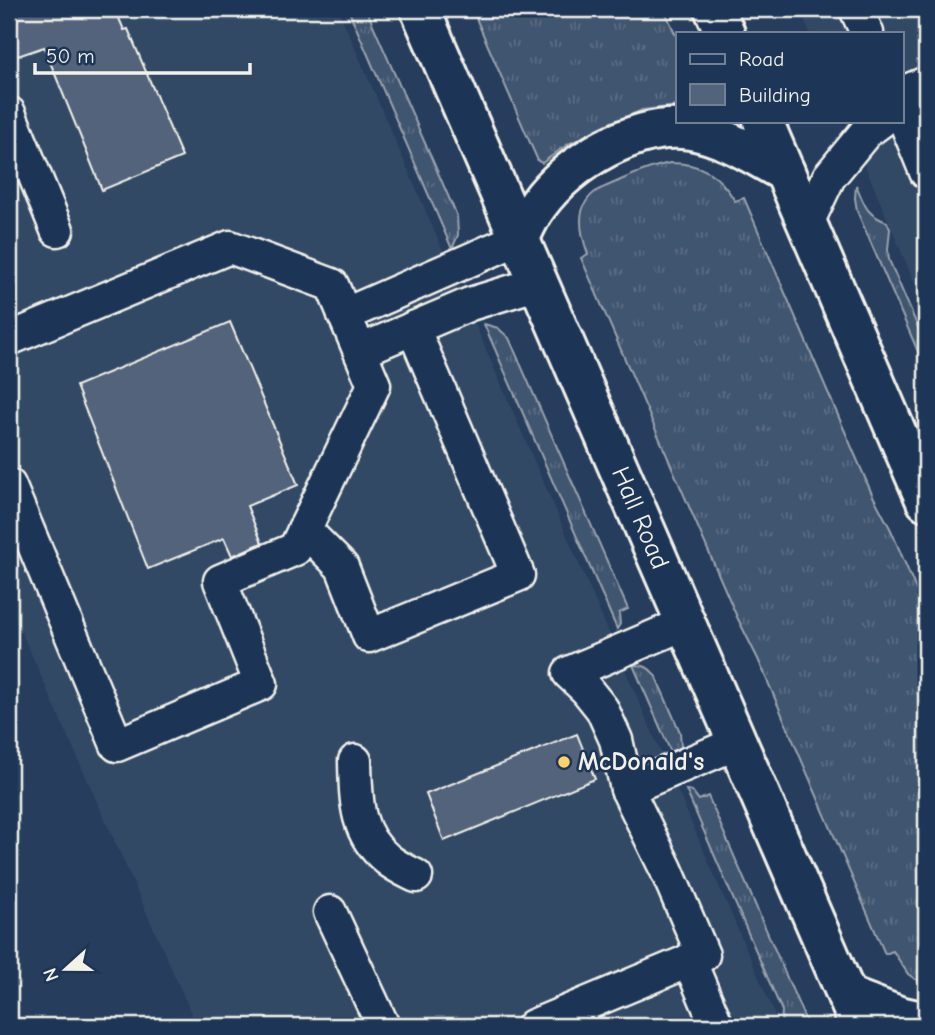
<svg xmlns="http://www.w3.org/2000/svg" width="935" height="1035" viewBox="0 0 935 1035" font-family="'Comic Neue',sans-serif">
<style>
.built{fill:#334966}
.grass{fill:url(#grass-tufts);stroke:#9aa2ac;stroke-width:2}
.building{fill:#52647b;stroke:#f4f1e8;stroke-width:2}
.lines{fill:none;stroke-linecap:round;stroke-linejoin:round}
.minor-casing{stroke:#f4f1e8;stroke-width:37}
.highway-casing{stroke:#f4f1e8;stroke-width:44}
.minor{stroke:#1d3557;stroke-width:32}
.highway{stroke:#1d3557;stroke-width:38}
.poi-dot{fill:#ffd166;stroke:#1d3557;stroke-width:2.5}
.labels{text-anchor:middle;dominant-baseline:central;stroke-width:5;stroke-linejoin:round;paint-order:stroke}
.street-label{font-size:26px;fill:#f4f1e8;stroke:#1d3557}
.poi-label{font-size:26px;font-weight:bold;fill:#f4f1e8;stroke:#1d3557;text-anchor:start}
</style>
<defs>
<pattern id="grass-tufts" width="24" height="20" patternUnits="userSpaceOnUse" patternTransform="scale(1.75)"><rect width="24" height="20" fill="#40546f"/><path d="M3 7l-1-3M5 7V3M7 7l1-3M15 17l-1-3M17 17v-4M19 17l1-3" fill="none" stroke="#5c6d84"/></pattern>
</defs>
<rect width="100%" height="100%" fill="#263d5d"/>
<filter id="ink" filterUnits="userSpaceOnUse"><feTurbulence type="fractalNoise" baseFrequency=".0143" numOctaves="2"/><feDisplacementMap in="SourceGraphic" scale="14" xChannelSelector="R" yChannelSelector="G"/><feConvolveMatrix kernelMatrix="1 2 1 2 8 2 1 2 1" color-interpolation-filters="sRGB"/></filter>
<g filter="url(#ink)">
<g class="built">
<polygon points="9,9 338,9 762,985 774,1012 774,1026 197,1026 9,604"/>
<polygon points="799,9 926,9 926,310 846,121 902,121 902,33 810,33"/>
</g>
<g class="grass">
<polygon points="348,9 366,9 457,216 458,235 452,249"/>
<polygon points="472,9 664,9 678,40 678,106 642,110 568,144 542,163 538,161"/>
<path d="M670,163C701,163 719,174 735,201L744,198L872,494L891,530L926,613V987L908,974L893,951L885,954L758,659L737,617L581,258L588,254C580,232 574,205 598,190C606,186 615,183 623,179C639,172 653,166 670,163Z"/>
<path d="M856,185C865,205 865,214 887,222L890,229L888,249L889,260L926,346V370L857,211L855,198Z"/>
<polygon points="484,324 498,328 509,338 628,609 619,613 620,624 617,629"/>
<path d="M633,665C644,665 650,667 656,677L680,732L681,746L673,757Z"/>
<polygon points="686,790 692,791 699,800 708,796 808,1026 781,1026 782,1011"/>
</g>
<g class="building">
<polygon points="9,9 115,9 124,30 128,29 182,157 102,190 44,47 15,57 9,41"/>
<polygon points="230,322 298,485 247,506 262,543 232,556 224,538 148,569 76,386"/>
<polygon points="577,734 595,779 444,841 426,794"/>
</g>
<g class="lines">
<g class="minor-casing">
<g id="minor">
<polyline points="856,9 867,33"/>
<polyline points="902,93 926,83"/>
<polyline points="9,113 57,230"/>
<polyline points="902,113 926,172"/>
<polyline points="807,223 829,177 866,132 881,121"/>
<polyline points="344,315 520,238"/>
<polyline points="9,339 230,247 332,285 374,385 295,549 220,581 261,684 117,745 9,485"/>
<polyline points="360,351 470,304 539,283"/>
<polyline points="304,529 342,567 369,636 518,575 413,328"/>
<path d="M355,761C356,799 355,833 387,859C395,866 406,871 416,876"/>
<polyline points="627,789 737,743"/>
<polyline points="330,912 383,1026"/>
<polyline points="689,960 717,1026"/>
<polyline points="533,1026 703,955 666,869 627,789 616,740 602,709 586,689 569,673 686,623"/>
</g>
</g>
<g class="highway-casing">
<g id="highway">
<polyline points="420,9 860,1026"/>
<polyline points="714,9 725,33"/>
<polyline points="763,121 926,501"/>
<path d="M520,238C525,227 530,215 538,205C568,162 638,121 691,130C725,136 755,156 785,172"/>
<polyline points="847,996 899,1016 926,1022"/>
</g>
</g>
<use href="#minor" class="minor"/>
<use href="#highway" class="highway"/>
</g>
</g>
<circle class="poi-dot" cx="564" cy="762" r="7"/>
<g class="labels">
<g class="street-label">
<text transform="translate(640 518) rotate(67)">Hall Road</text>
</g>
<g class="poi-label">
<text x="578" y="762">McDonald's</text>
</g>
</g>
<rect width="935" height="1035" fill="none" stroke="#1d3557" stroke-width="35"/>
<rect x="18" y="18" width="900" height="1000" fill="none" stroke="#f4f1e8" stroke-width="2.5" filter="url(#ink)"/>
<rect x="676" y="32" width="228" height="91" fill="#1d3557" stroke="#738091" stroke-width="2"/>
<rect x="690" y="54" width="35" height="10" fill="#1d3557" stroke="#738091" stroke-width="2"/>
<text x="739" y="66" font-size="21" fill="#f4f1e8">Road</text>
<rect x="690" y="84" width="35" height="21" fill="#52647b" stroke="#738091" stroke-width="2"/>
<text x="739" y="102" font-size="21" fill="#f4f1e8">Building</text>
<g transform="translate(66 969) rotate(249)" stroke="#1d3557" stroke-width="5" paint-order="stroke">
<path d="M0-5L12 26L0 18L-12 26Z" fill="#f4f1e8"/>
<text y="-10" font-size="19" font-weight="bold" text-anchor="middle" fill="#f4f1e8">N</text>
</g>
<path d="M35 63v10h215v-10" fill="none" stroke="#f4f1e8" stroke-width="3.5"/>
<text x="46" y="63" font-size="21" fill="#f4f1e8" stroke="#1d3557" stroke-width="5" paint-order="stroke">50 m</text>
</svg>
